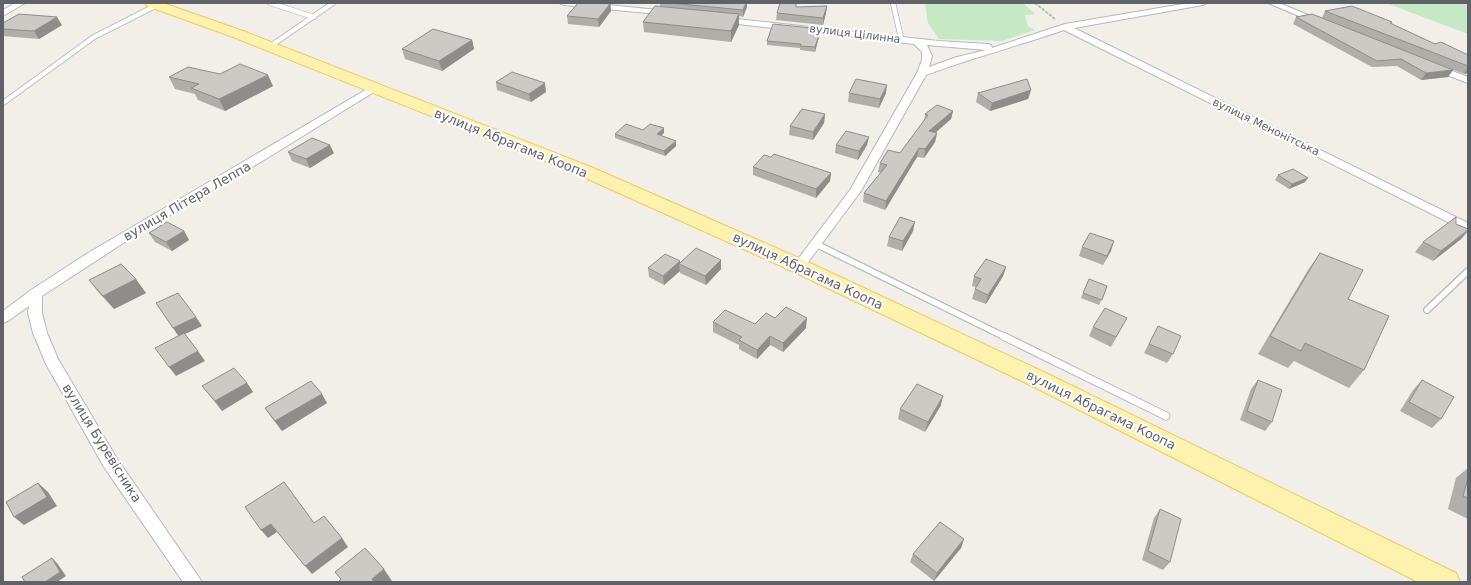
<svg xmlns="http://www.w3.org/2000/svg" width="1471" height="585" viewBox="0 0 1471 585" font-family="'DejaVu Sans',sans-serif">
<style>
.green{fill:#c5e8c5}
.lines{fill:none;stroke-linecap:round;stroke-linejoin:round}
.service-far2-casing{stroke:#b5b8bc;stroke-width:6}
.service-far1-casing{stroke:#b5b8bc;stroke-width:8}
.service-casing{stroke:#b5b8bc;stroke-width:9}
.minor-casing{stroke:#b5b8bc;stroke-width:2}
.primary-casing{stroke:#f2c960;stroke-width:2}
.path{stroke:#9cc7a9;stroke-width:2;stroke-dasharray:3 1.5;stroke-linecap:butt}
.service-far2{stroke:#fff;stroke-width:4.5}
.service-far1{stroke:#fff;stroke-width:5.5}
.service{stroke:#fff;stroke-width:7}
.minor{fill:#fff;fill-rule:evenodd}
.primary{fill:#fff2af;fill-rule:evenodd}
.wall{fill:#afaea9}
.shaded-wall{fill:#8f8d8a}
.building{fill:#cccac5;stroke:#8f8d8a}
.labels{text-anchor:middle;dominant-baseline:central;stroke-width:4;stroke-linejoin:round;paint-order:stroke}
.far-street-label{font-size:11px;fill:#5f6368;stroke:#fff}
.street-label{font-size:13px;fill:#5f6368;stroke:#fff}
</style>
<rect width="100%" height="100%" fill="#f1efe8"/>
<g class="green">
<polygon points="925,3 1023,3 1035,14 1025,15 1028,26 1035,30 1002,41 939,39 928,23"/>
<polygon points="1386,3 1468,3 1468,34"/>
</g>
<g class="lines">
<g class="service-far2-casing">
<g id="service-far2">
<polyline points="270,3 314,17"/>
<polyline points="893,3 901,38"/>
<polyline points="269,47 333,3"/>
<polyline points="3,103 94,37 157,5"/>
</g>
</g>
<g class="service-far1-casing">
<g id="service-far1">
<polyline points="816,244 1005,337"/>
<polyline points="1427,310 1468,271"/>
</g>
</g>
<g class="service-casing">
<polyline id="service" points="1003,336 1166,416"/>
</g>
<g class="minor-casing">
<g id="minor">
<polygon points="15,3 25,3 3,16 3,10"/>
<polygon points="560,3 589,3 668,11 672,13 668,15 564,5"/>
<path d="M1189,3H1207L1203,5L1074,28L1468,223V232L1064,30C1018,46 971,58 926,75L861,191L803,269H795L793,266L795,263L850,190L917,73L922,60V52L914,44L721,22L718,21V17L939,41L988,44L991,45L992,48L1065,24ZM927,45L986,50L957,57L929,67L932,56Z"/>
<polygon points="1268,3 1279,3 1325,22 1321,25 1318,24"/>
<polygon points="1434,64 1468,77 1468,83 1431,69 1429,67"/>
<polygon points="374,85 379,88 377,90 269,157 128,240 42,296 42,313 47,333 58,359 116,457 202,582 183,582 104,467 46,364 33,333 28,313 29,306 8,321 3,323 3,311 31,290 88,253"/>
</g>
</g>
<g class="primary-casing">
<polygon id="primary" points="145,3 163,3 243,31 591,167 806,261 1048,374 1456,573 1460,582 1418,582 1032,386 792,271 579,175 233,37 147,6"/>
</g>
<polyline class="path" points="1035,3 1055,19"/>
<use href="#service-far2" class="service-far2"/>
<use href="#service-far1" class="service-far1"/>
<use href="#service" class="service"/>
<use href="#minor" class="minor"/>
<use href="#primary" class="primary"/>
</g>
<g class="wall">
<polygon points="578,3 618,3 617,4 611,4 611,11 599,27 568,24 567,16"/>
<polygon points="660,3 747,3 747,7 743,17 739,16 739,25 731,42 644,32 643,22 660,6"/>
<polygon points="827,6 826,13 823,25 776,20 777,13"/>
<polygon points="1325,11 1391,24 1435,44 1468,55 1468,73 1464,74 1369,37 1453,70 1448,77 1421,80 1397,66 1372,67 1293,24 1296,17 1322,18"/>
<polygon points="3,23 62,25 39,39 3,36"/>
<polygon points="821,29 820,33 815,52 800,50 800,48 767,45 767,41"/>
<polygon points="472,40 474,49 442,71 405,59 402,49"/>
<polygon points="169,77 273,86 225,111 198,100 195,94 175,89"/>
<polygon points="496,82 546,92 531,102 497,90"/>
<polygon points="1031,90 1028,99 990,111 976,102 978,93"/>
<polygon points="849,93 886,93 879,108 848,102"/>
<polygon points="953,111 951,119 935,133 937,133 935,142 924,158 917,157 885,210 863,202 864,193 881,173 878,172 880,163 900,153 924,121 925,114"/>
<polygon points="825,114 824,123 813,140 789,135 790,126"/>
<polygon points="643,130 664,133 661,136 676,141 676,146 665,156 615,138 615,134"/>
<polygon points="836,145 867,145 858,160 835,153"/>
<polygon points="288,152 334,153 310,168 292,161"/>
<polygon points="771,157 831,173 830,181 816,198 753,175 753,167"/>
<polygon points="1278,175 1305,182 1289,189 1275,180"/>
<polygon points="1456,224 1468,231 1461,239 1433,261 1415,252 1423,242"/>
<polygon points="184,231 189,240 172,251 155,242 149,233"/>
<polygon points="913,231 902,251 887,246 889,237"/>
<polygon points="1114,241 1103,265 1079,256 1082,247"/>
<polygon points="1320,253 1348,299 1364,370 1349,388 1294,361 1288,368 1258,354 1308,270"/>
<polygon points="721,260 721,269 706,285 680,273 680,271 664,285 649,277 648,268 680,261 680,263"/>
<polygon points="1006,267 1003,276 986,304 972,299 975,289 976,287 972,286 974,276"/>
<polygon points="1089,279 1107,286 1099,305 1081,298"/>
<polygon points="89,280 146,293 114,309 99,293"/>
<polygon points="775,318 806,328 783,352 770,345 757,359 739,349 739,345 713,332 713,322 755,324"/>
<polygon points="1158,326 1173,354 1167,363 1144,353"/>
<polygon points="1093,327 1122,327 1111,347 1089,336"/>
<polygon points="1258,380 1272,422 1265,431 1240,420 1251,389"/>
<polygon points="1422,380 1441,419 1432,428 1400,411 1413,390"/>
<polygon points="247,383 253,392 222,411 202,386"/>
<polygon points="327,403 282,431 271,417 265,408"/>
<polygon points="941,405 925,432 898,419 900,409"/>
<polygon points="1468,468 1468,519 1448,509 1456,478"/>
<polygon points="1160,509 1170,562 1163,570 1142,560 1154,518"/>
<polygon points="964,539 961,548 934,581 910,562 913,554"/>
</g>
<g class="shaded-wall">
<polygon points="746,3 747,3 747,7 743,17 743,10"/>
<polygon points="610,4 611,11 599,27 598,19"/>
<polygon points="827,6 826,13 823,25 823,18"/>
<polygon points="739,14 739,25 731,42 731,31"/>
<polygon points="57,17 62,25 39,39 34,31"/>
<polygon points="821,29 820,33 815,52 815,47"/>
<polygon points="472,40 474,49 442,71 439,61"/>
<polygon points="1468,67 1468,73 1464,74"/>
<polygon points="1453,70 1448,77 1421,80 1426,73"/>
<polygon points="268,75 273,86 225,111 219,99"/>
<polygon points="545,83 546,92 531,102 529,94"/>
<polygon points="887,85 886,93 879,108 880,99"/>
<polygon points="1031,90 1028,99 990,111 992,103"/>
<polygon points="953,111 951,119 927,140 929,131"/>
<polygon points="825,114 824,123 813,140 813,132"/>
<polygon points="664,128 664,133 657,139 657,134"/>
<polygon points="937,133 935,142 924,158 925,149"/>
<polygon points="869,137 867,145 858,160 859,151"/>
<polygon points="676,141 676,146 665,156 664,151"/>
<polygon points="330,145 334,153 310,168 306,159"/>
<polygon points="919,148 917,157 885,210 886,201"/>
<polygon points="831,173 830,181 816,198 816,189"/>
<polygon points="1308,178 1305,182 1289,189 1292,184"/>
<polygon points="915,222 913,231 902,251 903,241"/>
<polygon points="184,231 189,240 172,251 166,242"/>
<polygon points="1468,231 1461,239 1433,261 1441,251"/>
<polygon points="1114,241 1111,251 1103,265 1107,256"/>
<polygon points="721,260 721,269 706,285 705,276"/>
<polygon points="680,261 680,264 679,264 680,271 664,285 663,276"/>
<polygon points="1006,267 1003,276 986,304 988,295"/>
<polygon points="136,279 146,293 114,309 103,296"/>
<polygon points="196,317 202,326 179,337 173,328"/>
<polygon points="807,318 806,328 783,352 783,343"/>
<polygon points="770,336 770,345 757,359 757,350"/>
<polygon points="198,351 205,361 176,376 169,367"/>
<polygon points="247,383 253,392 222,411 215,401"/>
<polygon points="322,394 327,403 282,431 275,421"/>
<polygon points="943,396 941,405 925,432 928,422"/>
<polygon points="38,483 48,492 57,506 24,525 14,517"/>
<polygon points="271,524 277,532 268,538 261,530"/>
<polygon points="342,538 348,547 312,574 305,566"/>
<polygon points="964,539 961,548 934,581 937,573"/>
<polygon points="52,558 57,563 66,576 57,582 45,582"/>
<polygon points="384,569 392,581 391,582 373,582 372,579"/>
</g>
<g class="building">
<polygon points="578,3 604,3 610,4 598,19 567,16"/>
<polygon points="670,3 746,3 743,10"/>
<polygon points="780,3 796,3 796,7 827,6 823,18 777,13"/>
<polygon points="655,6 739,14 731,31 643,22"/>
<polygon points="1352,6 1392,22 1390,23 1435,44 1441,42 1468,55 1468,66 1325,11"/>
<polygon points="19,14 57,17 34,31 3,29 3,23"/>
<polygon points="1312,14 1453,70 1426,73 1401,59 1377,61 1296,17"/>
<polygon points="773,24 821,29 815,47 800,46 801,44 767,41"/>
<polygon points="433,29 472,40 439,61 402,49"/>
<polygon points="240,64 268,75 219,99 191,88 199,84 169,77 188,67 220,74"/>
<polygon points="512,72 545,83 529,94 496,82"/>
<polygon points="856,79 887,85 880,99 849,93"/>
<polygon points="1027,79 1031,90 992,103 978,93"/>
<polygon points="937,105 953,111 929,131 937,133 925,149 919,148 886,201 864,193 887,165 880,163 888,150 900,153 928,115 925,114"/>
<polygon points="802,109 825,114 813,132 790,126"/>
<polygon points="626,124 643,130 650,124 664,128 657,134 676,141 664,151 615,134"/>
<polygon points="846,131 869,137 859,151 836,145"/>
<polygon points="312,138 330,145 306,159 288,152"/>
<polygon points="774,154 831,173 816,189 753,167 764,155 771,157"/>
<polygon points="1293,169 1308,178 1292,184 1278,175"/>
<polygon points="900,217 915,222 903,241 889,237"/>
<polygon points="1456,217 1456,224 1468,229 1468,230 1441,251 1423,242"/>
<polygon points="167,222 184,231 166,242 149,233"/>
<polygon points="1090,233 1114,241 1107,256 1082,247"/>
<polygon points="696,248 721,260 705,276 679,264"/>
<polygon points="1320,253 1363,270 1348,299 1389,316 1364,370 1305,343 1301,351 1270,336"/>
<polygon points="665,254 680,261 663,276 648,268"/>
<polygon points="986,259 1006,267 988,295 975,289 981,279 974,276"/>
<polygon points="121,264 136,279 103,296 89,280"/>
<polygon points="1089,279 1107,286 1102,300 1083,293"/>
<polygon points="178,293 196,317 173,328 156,303"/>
<polygon points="786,307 807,318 783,343 770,336 757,350 739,340 742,337 713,322 725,310 755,324 766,313 775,318"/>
<polygon points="1105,308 1127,318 1116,337 1093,327"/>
<polygon points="1158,326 1181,336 1173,354 1149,344"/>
<polygon points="184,333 198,351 169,367 155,348"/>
<polygon points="234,368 247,383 215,401 202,386"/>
<polygon points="1258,380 1282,390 1272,422 1247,411"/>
<polygon points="1422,380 1454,397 1441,419 1409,402"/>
<polygon points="311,381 322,394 275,421 265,408"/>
<polygon points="917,384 943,396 928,422 900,409"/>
<polygon points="1468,478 1468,498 1463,496"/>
<polygon points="284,482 314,523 324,516 342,538 305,566 271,524 261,530 245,507"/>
<polygon points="38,483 47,497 14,517 6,502"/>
<polygon points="1160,509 1181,519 1170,562 1148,551"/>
<polygon points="940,522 964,539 937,573 913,554"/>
<polygon points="365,548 384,569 372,579 374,582 338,582 341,579 335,572"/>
<polygon points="52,558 60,572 45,582 25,582 22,577"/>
</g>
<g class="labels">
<g class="far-street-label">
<text transform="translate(855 34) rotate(7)">вулиця Цілинна</text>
<text transform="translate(1266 127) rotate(26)">вулиця Менонітська</text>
</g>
<g class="street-label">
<text transform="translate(511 143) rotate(22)">вулиця Абрагама Коопа</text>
<text transform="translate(187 201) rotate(-30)">вулиця Пітера Леппа</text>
<text transform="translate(808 271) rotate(25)">вулиця Абрагама Коопа</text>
<text transform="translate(1101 410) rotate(26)">вулиця Абрагама Коопа</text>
<text transform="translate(102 443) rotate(58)">вулиця Буревісника</text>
</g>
</g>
<rect width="1471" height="585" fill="none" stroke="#5f6368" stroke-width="8"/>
</svg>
